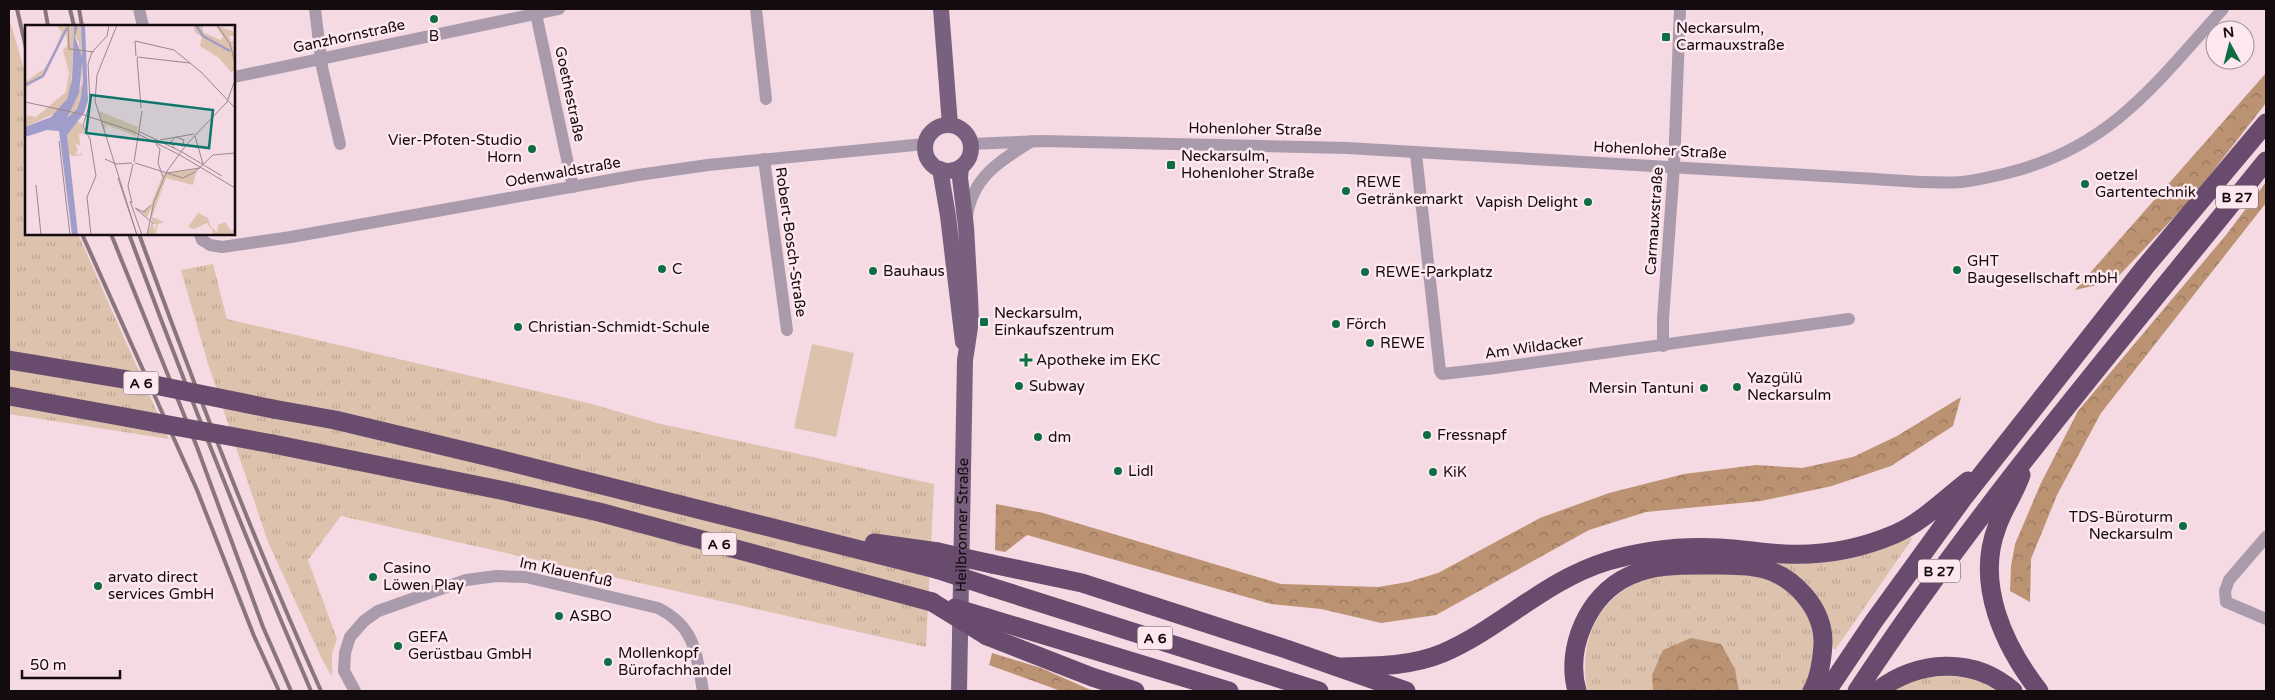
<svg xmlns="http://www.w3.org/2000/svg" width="2275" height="700" viewBox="0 0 2275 700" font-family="'Varela Round',sans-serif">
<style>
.grass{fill:url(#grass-tufts)}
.forest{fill:url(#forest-crowns)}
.park{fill:#ddc2ad}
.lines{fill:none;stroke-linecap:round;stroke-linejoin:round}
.minor{stroke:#aa9bac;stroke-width:12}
.major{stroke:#7a607f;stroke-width:16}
.highway{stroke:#694b6e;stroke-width:19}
.rail{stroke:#89767d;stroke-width:4}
.highway-bridge{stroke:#694b6e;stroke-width:19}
.poi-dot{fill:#0e6e43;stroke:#fee8f0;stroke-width:2}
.labels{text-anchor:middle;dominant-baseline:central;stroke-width:5;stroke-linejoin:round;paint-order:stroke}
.shield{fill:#fee8f0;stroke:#5a4d52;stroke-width:1}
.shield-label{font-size:14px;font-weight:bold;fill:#140b0e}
.poi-label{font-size:15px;fill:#140b0e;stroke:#fee8f0;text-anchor:start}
.street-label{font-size:15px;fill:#140b0e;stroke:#fee8f0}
.inset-river{fill:none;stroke:#a19dca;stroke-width:2.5}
.inset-road{fill:none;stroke:#9b878e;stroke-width:1}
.view{fill:#0f766e;fill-opacity:0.15;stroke:#0f766e;stroke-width:2.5}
.inset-edge{fill:none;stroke:#140b0e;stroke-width:2.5}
</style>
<defs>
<pattern id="grass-tufts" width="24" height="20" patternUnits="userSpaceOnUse" patternTransform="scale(1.25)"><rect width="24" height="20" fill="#ddc2ad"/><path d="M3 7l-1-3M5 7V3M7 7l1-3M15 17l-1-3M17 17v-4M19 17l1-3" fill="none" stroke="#bda594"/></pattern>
<pattern id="forest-crowns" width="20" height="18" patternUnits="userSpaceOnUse" patternTransform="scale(1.25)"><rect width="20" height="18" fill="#bb9373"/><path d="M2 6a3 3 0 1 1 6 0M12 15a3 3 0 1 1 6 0" fill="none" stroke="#97765d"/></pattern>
</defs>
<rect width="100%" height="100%" fill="#f5d9e3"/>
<g class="grass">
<polygon points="9,18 26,75 26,234 78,234 169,439 9,414"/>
<polygon points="213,264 227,319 592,404 657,423 934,484 926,647 341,516 308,560 337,639 332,653 332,677 322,659 268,542 208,364 181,270"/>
<path d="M1910,536L1912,539L1835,650L1833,648C1831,606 1814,582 1777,563L1778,561L1816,563L1848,559Z"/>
<path d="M1657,574H1753L1786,587L1807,613L1813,628L1815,660L1804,691H1739L1735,669L1652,675L1653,691H1587C1578,633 1601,593 1657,574Z"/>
<polygon points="1956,675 1979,681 2001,691 1890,691 1914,679"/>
</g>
<g class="forest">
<polygon points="2266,73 2266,103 2192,198 2114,281 2075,290"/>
<polygon points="2266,182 2266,203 2101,413 2057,495 2031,559 2030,602 2010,591 2011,566 2015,544 2041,483 2078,411 2226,235"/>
<polygon points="1961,397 1953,426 1891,466 1832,486 1761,501 1646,512 1589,530 1436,615 1381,623 1321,609 1271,604 1027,535 1005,552 995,550 996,504 1043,513 1281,584 1378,587 1408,582 1438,573 1540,518 1609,493 1684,474 1756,465 1802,468 1853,457 1897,436"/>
<polygon points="1691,638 1721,644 1735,669 1739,691 1653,691 1652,675 1663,650"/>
<polygon points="992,653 1041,668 1093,691 1061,691 989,665"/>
</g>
<polygon class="park" points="812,344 854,353 836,437 794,428"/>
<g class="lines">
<g class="minor">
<polyline points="139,9 143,26"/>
<polyline points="315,9 322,67 340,144"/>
<polyline points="535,9 573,187"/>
<polyline points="756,9 766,99"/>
<polyline points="234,77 559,9"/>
<path d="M971,144L1043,141L1347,148L1875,179C1904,181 1934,184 1962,182C1979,180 1995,176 2011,172C2112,146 2156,83 2223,9"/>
<polyline points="1416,154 1440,371 1442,374 1495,368 1849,319"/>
<polyline points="764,159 787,330"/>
<path d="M967,217C972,177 1001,160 1032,141"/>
<polyline points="200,234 202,240 210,245 222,247 291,237 638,175 708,165 925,144"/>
<polyline points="1663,346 1663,319 1674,166 1680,9"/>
<polyline points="2266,537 2229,580 2225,591 2226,602 2266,619"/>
<path d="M355,691L344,671L345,653L350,637L364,621L378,611L466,580L497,576L526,577L658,608C696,627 696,654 703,691"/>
</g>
<g class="major">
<polyline points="941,9 950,125"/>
<circle cx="948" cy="148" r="23"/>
<polyline points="940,169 948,216 963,342"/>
<path id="s1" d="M959,691L965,360L971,321L970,297L966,227L960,178L961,167"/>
</g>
<g class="highway">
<polyline points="273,409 335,420 494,458 936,569"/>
<polyline points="273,444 505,491 599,512 932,602"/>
<path d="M2021,475C2015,493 2003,509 1997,527C1975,584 2004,646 2039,691"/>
<polyline points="874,543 938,552"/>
<polyline points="992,564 1082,583 1286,649 1406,691"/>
<polyline points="991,587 1319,691"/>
<polyline points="988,618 1229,691"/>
<polyline points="987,636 1092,677 1135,691"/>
<path d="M1338,667C1374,666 1409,667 1443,653C1501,628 1545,580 1608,561C1644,550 1682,546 1720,548C1741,549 1763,553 1784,554C1822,556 1860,549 1895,534C1921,523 1946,498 1968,481"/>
<path d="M1577,691C1565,648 1588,595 1629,576C1652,565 1678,565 1703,565C1722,565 1742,564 1760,568C1794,575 1824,609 1823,644C1822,660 1820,677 1812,691"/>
<polyline points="1827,691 1874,621 1964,497 2145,267 2266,123"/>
<path d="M1857,691C1980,504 2126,335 2266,161"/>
<path d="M1877,691C1918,660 1973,656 2013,691"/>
</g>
<g class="rail">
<polyline points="17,9 26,48"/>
<polyline points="45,9 48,26"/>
<polyline points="70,9 74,26"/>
<polyline points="79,9 82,26"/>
<polyline points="82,234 197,490 254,636 279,691"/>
<polyline points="111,234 197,447 263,627 291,691"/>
<path d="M129,234C186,388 246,540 311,691"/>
<path d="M139,234C195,388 254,542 321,691"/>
</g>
<g class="highway-bridge">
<polyline points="9,360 135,381 273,409"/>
<polyline points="9,396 273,444"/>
<polyline points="938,552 992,564"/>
<polyline points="936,569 991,587"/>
<polyline points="932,602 987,636"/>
<polyline points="955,608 988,618"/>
</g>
</g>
<g class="poi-dot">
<circle cx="434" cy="19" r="5"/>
<rect x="1661" y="32" width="10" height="10" rx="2.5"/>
<circle cx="532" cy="149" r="5"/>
<rect x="1166" y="160" width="10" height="10" rx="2.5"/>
<circle cx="2085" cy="184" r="5"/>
<circle cx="1346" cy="191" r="5"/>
<circle cx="1588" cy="202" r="5"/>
<circle cx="662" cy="269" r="5"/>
<circle cx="1957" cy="270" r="5"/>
<circle cx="873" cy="271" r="5"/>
<circle cx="1365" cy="272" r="5"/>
<rect x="979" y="317" width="10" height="10" rx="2.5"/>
<circle cx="1336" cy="324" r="5"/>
<circle cx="518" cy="327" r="5"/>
<circle cx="1370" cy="343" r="5"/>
<path d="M1023.5 352.5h5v5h5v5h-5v5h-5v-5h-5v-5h5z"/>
<circle cx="1019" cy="386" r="5"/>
<circle cx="1737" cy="387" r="5"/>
<circle cx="1704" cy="388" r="5"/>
<circle cx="1427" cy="435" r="5"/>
<circle cx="1038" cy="437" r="5"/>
<circle cx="1118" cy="471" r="5"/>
<circle cx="1433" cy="472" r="5"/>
<circle cx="2183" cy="526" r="5"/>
<circle cx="373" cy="577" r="5"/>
<circle cx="98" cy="586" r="5"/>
<circle cx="559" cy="616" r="5"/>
<circle cx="398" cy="646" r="5"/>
<circle cx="608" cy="662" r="5"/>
</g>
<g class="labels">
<g class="shield">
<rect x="2216" y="185.5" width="42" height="23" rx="4"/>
<rect x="123.5" y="371.5" width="35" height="23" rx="4"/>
<rect x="701.5" y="532.5" width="35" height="23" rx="4"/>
<rect x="1918" y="559.5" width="42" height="23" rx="4"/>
<rect x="1137.5" y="626.5" width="35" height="23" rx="4"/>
</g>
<g class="shield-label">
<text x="2237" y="197">B 27</text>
<text x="141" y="383">A 6</text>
<text x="719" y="544">A 6</text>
<text x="1939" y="571">B 27</text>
<text x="1155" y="638">A 6</text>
</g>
<g class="poi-label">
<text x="1676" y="28">Neckarsulm,<tspan x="1676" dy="17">Carmauxstraße</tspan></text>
<text x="434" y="36" text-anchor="middle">B</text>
<text x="522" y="140" text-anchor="end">Vier-Pfoten-Studio<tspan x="522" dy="17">Horn</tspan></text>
<text x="1181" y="156">Neckarsulm,<tspan x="1181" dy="17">Hohenloher Straße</tspan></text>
<text x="2095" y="175">oetzel<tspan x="2095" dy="17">Gartentechnik</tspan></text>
<text x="1356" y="182">REWE<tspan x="1356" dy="17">Getränkemarkt</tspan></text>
<text x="1578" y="202" text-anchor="end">Vapish Delight</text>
<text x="1967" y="261">GHT<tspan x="1967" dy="17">Baugesellschaft mbH</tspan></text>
<text x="672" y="269">C</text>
<text x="883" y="271">Bauhaus</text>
<text x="1375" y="272">REWE-Parkplatz</text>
<text x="994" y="313">Neckarsulm,<tspan x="994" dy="17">Einkaufszentrum</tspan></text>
<text x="1346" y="324">Förch</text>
<text x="528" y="327">Christian-Schmidt-Schule</text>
<text x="1380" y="343">REWE</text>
<text x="1036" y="360">Apotheke im EKC</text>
<text x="1747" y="378">Yazgülü<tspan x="1747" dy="17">Neckarsulm</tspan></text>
<text x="1029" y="386">Subway</text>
<text x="1694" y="388" text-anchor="end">Mersin Tantuni</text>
<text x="1437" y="435">Fressnapf</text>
<text x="1048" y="437">dm</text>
<text x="1128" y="471">Lidl</text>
<text x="1443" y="472">KiK</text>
<text x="2173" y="517" text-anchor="end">TDS-Büroturm<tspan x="2173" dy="17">Neckarsulm</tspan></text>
<text x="383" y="568">Casino<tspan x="383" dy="17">Löwen Play</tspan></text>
<text x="108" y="577">arvato direct<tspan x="108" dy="17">services GmbH</tspan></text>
<text x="569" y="616">ASBO</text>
<text x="408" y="637">GEFA<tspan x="408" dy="17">Gerüstbau GmbH</tspan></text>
<text x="618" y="653">Mollenkopf<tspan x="618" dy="17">Bürofachhandel</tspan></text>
</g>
<g class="street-label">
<text transform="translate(349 36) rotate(-12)">Ganzhornstraße</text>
<text transform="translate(570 94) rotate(78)">Goethestraße</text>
<text transform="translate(1255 129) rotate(1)">Hohenloher Straße</text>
<text transform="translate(1660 150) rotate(3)">Hohenloher Straße</text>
<text transform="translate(563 172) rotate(-10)">Odenwaldstraße</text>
<text transform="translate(1654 221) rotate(-86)">Carmauxstraße</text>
<text transform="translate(791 242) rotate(82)">Robert-Bosch-Straße</text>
<text transform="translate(1534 347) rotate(-8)">Am Wildacker</text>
<text stroke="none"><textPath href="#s1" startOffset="166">Heilbronner Straße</textPath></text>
<text transform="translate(566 572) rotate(12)">Im Klauenfuß</text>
</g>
</g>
<g transform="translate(25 25)">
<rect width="210" height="210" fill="#f5d9e3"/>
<path d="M31,0H49L46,65L35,86L0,102V90L11,92L41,67L44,48L38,25L42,21L41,3L18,52L0,63V57L19,44L28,29L37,7ZM56,0L57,68L52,84L42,93L56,60L54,18L50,10L51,1ZM190,0L210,7V11H204L206,17L210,15L208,21L194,17L198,12ZM74,86L113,102L111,111L81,100L79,109ZM52,96L57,99L60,108L54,109L55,120L50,119L53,125L50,128L55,130L56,126L57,130L47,131L43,128L42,107ZM172,144L168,160L141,153L127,192L139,197L133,199L130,210H122L127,197L130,206L131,200L126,194V183L122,192L116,187L126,180L138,149ZM173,188L183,193L187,206L182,198L169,204L163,202Z" fill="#ddc2ad"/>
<path d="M168,0H178V7L210,22V45L206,47L194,33L175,21L177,12L170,7Z" fill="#ddc2ad"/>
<path d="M200,197L206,206L210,204V210H188L187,202L192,208L193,200Z" fill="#ddc2ad"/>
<path d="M49,0H53L50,12L57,32L56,0H60L63,76L59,88L42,110L53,210H47L34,106L22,105L0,112V102L26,92L42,74L47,55ZM57,38L58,55L56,72L52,84L42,93L54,68Z" fill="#a19dca" fill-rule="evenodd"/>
<path class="inset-river" d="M171,0L178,11L205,26M0,60L18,51L42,3"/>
<path class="inset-road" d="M43,0L44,24L69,27M92,0L72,50L70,76L112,210M192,0L205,19L210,38M111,31L110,16L149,25L176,47L210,83M112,32L165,38M112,33L116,83M0,77L56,89L107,106L155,130L210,163M113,106L157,127L197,151M170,111L178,139M135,115L169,109M34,116L45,210M131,119L135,124L133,138L138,152M149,123L146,116L151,112L159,115L157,122M80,134L91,139L107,138M109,137L117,86M110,138L158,153L170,147L188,130L210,128M142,148L175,143M93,153L112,210M11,160L16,210M105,176L117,210M107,178L103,161L108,139M110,183L119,187L126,180M111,184L129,199M66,210L62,172L71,151L65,114L58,101L65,77L63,39L67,27L82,11L84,0M122,210L129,177L142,146L162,119L202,77L210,55"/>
<path class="view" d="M66,70L188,85L184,123L61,108Z"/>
<rect width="210" height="210" class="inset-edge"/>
</g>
<rect width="2275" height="700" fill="none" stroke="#140b0e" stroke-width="20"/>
<g transform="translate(2230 45) rotate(353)"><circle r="24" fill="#fee8f0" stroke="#a09096"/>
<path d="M0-4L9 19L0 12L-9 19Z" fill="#0e6e43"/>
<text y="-8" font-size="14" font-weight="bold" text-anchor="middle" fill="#140b0e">N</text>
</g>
<path d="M22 670v8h98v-8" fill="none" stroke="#140b0e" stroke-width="2.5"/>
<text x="30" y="670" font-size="15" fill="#140b0e" stroke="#fee8f0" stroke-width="4" paint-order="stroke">50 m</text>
</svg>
